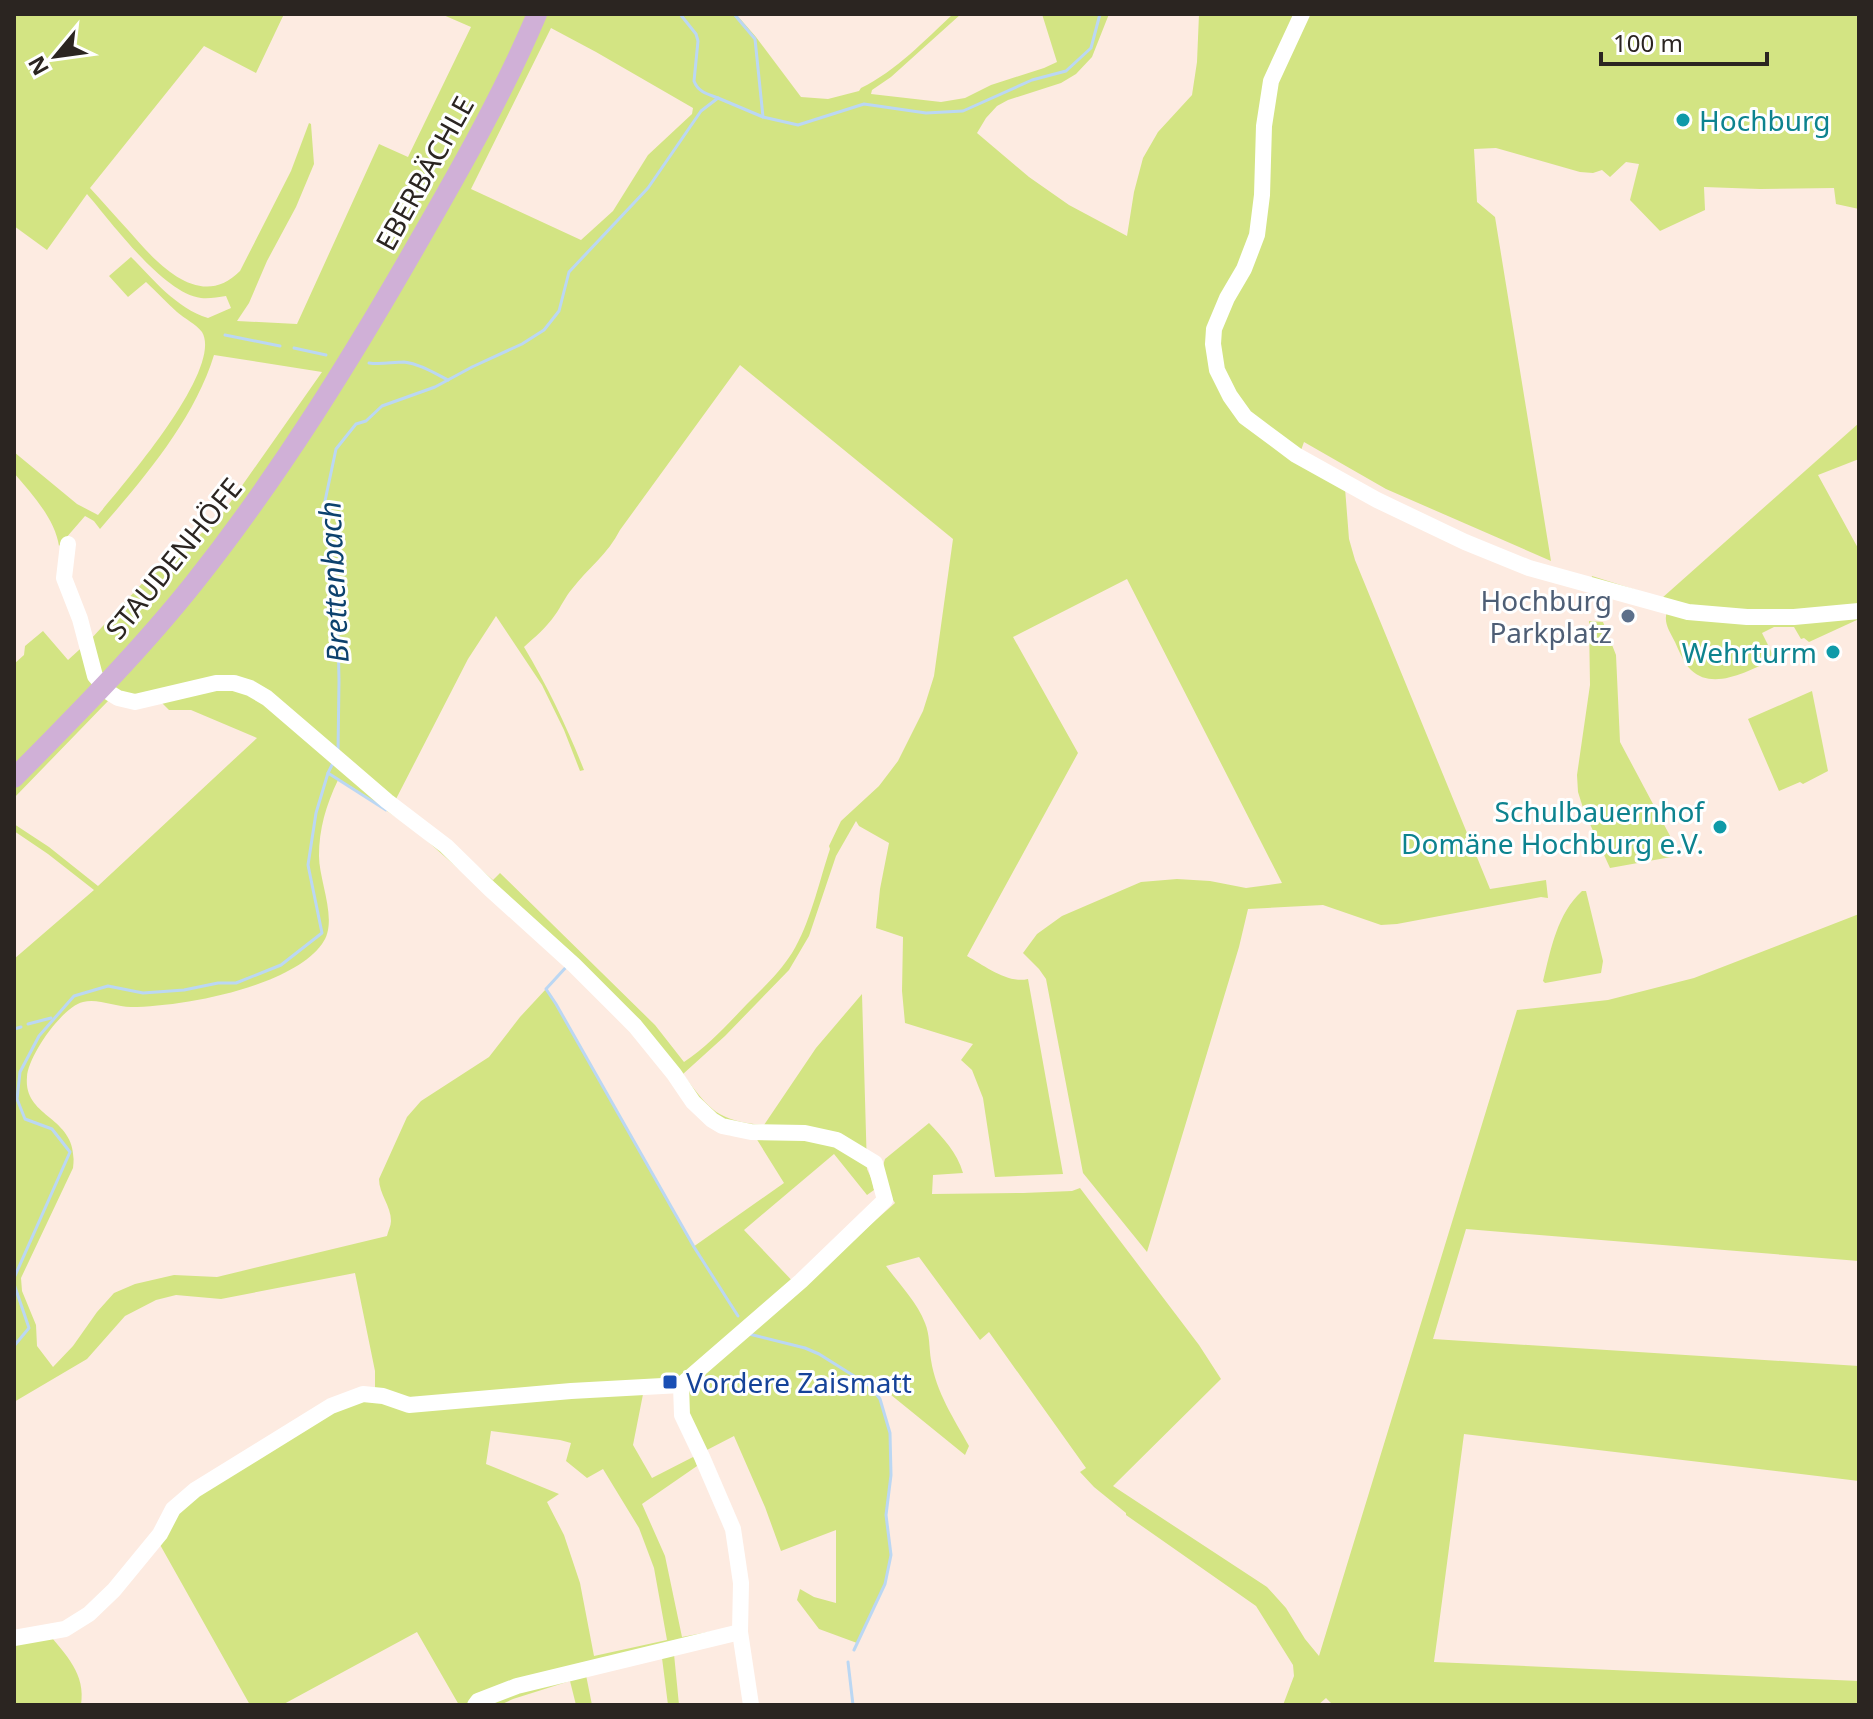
<svg xmlns="http://www.w3.org/2000/svg" width="1873" height="1719" viewBox="0 0 1873 1719" font-family="'Noto Sans',sans-serif">
<style>
.green{fill:#d3e483;fill-rule:evenodd}
.lines{fill:none;stroke-linecap:round;stroke-linejoin:round}
.stream{stroke:#bbd7f3;stroke-width:3}
.minor{stroke:#fff;stroke-width:16}
.major{stroke:#d0b0d7;stroke-width:20}
.culture-dot{fill:#0f9aa8;stroke:#fff;stroke-width:3}
.service-dot{fill:#5c6f8a;stroke:#fff;stroke-width:3}
.transit-dot{fill:#1a4fb4;stroke:#fff;stroke-width:3}
.labels{text-anchor:middle;dominant-baseline:central;stroke-width:6;stroke-linejoin:round;paint-order:stroke}
.culture-label{font-size:28px;fill:#0d838f;stroke:#fff;text-anchor:end}
.street-label{font-size:28px;fill:#2b2521;stroke:#fff}
.service-label{font-size:28px;fill:#4e5e75;stroke:#fff;text-anchor:end}
.transit-label{font-size:28px;fill:#164399;stroke:#fff;text-anchor:start}
.water-label{font-size:30px;font-style:italic;fill:#0d426e;stroke:#fff}
</style>
<rect width="100%" height="100%" fill="#fdebe1"/>
<g class="green">
<path d="M14,14H284L256,73L204,46L90,188C103,202 115,216 128,230C154,260 199,313 240,271L291,171L309,123L311,124L314,164L296,207L267,261L249,303L237,321L297,324L379,144L408,157L471,27L441,14H736L756,37L801,97L828,99L859,91L861,88C896,71 925,40 953,14H961L891,77L872,90L871,94L941,102L965,98L991,85L1044,68L1057,62L1042,14H1109L1092,57L1076,74L1061,83L1008,100L997,106L986,118L977,133L1029,177L1069,205L1127,236L1134,192L1143,158L1158,132L1192,95L1197,62L1199,14H1859V209L1836,204L1834,188L1760,189L1704,187L1705,210L1660,231L1630,200L1639,164L1626,162L1610,177L1602,170L1593,173L1580,172L1496,148L1474,149L1477,202L1495,217L1551,561L1386,489L1304,442L1300,453C1375,495 1451,537 1532,565C1551,572 1571,576 1591,582L1592,576L1662,598L1859,423V459L1818,475L1859,550V619L1809,642L1804,638L1801,639L1794,627H1774L1762,633L1773,655L1769,657L1770,661C1748,671 1713,691 1691,670C1684,663 1679,651 1675,642C1670,632 1663,622 1667,612L1580,589L1526,571L1451,543L1345,488L1349,539L1355,560L1490,889L1546,880L1548,898L1541,897L1397,924L1381,925L1323,905L1248,909L1239,947L1147,1252L1083,1173L1046,979L1039,969L1023,953L1037,934L1062,916L1141,882L1177,879L1210,881L1246,888L1282,883L1127,579L1013,637L1078,753L967,956C985,966 1008,984 1028,979L1063,1174L995,1177L983,1098L972,1070L961,1060L973,1044L905,1023L902,991L903,937L876,928L880,889L889,843L859,826L856,821L836,856L809,936L789,970L725,1036L683,1074C710,1111 718,1121 764,1125L816,1048L862,994L867,1169L872,1180L874,1190L867,1195L834,1154L744,1230L799,1288L895,1203C887,1190 879,1175 885,1159L929,1123C943,1138 957,1152 963,1173L933,1175L932,1194L1023,1193L1072,1191L1080,1188L1199,1345L1221,1379L1113,1486L1267,1587L1286,1608L1305,1639L1319,1656L1517,1010L1608,1000L1694,978L1859,914V1261L1466,1229L1433,1339L1859,1366V1481L1464,1434L1434,1662L1859,1681V1705H1333L1326,1698L1318,1705H1283L1294,1676L1293,1665L1256,1606L1126,1515V1513L1094,1487L1080,1472L1086,1468L989,1332L980,1340L919,1257L886,1266C899,1284 917,1302 925,1323C930,1335 929,1348 931,1360C936,1392 954,1419 969,1446L965,1455L880,1386L876,1392L880,1399L890,1433L891,1475L886,1515L891,1555L885,1584L857,1643L819,1629L797,1600L800,1589L814,1597L836,1603V1530L781,1551L765,1507L734,1436L705,1451L688,1413L681,1377L663,1380L646,1379L633,1445L652,1478L695,1456L697,1466L642,1504L665,1556L682,1637L734,1627L733,1641L674,1654L679,1705H668L662,1658L586,1675L592,1705H576L570,1681L513,1699L500,1705H459L417,1632L282,1705H250L154,1534C160,1524 166,1512 175,1503C195,1485 219,1472 242,1457C277,1435 333,1392 375,1390V1371L355,1273L221,1299L176,1295L156,1300L125,1316L87,1359L14,1402V959L94,890L48,854L14,831V824L49,847L98,886L257,738L191,710H169L161,702C142,706 128,706 109,700L14,798V664L24,655L25,646L43,631L68,660L90,640L148,577L146,573L196,538L220,517L322,372L214,355C194,420 144,478 100,529L94,521L85,516L59,546C55,519 32,494 14,473V452L77,504L98,515C122,486 224,369 202,332C196,324 185,319 177,312C167,303 157,292 146,282L128,297L109,276L131,257C154,280 176,308 208,318L231,308L226,296C218,297 209,299 201,298C163,293 112,223 87,194L47,250L14,226ZM551,28L596,52L693,108L692,114L648,155L613,211L581,240L471,189ZM740,365L953,539L934,676L923,711L898,761L879,786L841,821L829,846L830,849C819,882 810,924 792,953C780,972 763,988 747,1004C727,1025 708,1046 684,1062L655,1025L500,873L493,880L446,839L396,799L468,659L496,616L542,685L564,730L580,771L584,770C567,727 548,687 524,647C535,637 546,628 555,615C561,607 565,597 572,589C588,568 608,554 620,530ZM338,780L352,787L416,831L572,970L643,1040L690,1108L705,1123L728,1135L756,1138L784,1183L693,1247L556,1004L546,989L520,1017L489,1057L421,1101L407,1117L379,1179C379,1194 391,1206 391,1221C391,1226 388,1231 387,1236L217,1277L174,1275L135,1284L114,1293L97,1312L73,1346L53,1367L37,1346L36,1325L22,1291L21,1278L73,1168C80,1115 23,1120 27,1077C28,1056 62,1007 83,1002C98,998 115,1007 131,1007C182,1007 291,987 322,944C339,922 319,882 319,856C319,829 326,805 338,780ZM491,1431L560,1440L571,1443L566,1461L587,1478L603,1469L639,1528L654,1568L667,1640L594,1656L580,1583L564,1535L547,1502L559,1494L486,1464Z"/>
<polygon points="1589,621 1603,622 1616,655 1620,742 1677,849 1671,857 1610,868 1584,811 1578,792 1577,775 1590,685"/>
<polygon points="1812,691 1828,771 1803,784 1800,782 1779,791 1748,719"/>
<path d="M1582,891H1586L1603,961L1601,973L1545,983L1543,981C1551,949 1557,914 1582,891Z"/>
<path d="M48,1633C66,1655 86,1674 81,1705H14V1636Z"/>
</g>
<g class="lines">
<g class="stream">
<path d="M680,14L696,34L698,41L694,81C698,92 707,94 718,98"/>
<polyline points="734,14 755,39 763,117"/>
<polyline points="225,335 280,346"/>
<polyline points="294,348 326,355"/>
<path d="M369,363C381,365 392,362 404,362C420,364 434,373 448,380"/>
<polyline points="338,752 339,681 338,631 336,590 325,501 336,449 356,424 366,421 382,406 435,387 472,367 522,344 544,330 559,311 569,272 648,188 701,111 718,98 763,117 798,125 864,104 926,113 963,111 1032,80 1066,71 1091,48 1100,14"/>
<polyline points="328,773 386,810"/>
<polyline points="568,965 546,989 556,1004 694,1247 738,1316"/>
<polyline points="28,1024 51,1018"/>
<polyline points="14,1029 21,1027"/>
<polyline points="14,1278 70,1152 52,1129 25,1119 17,1099 20,1072 39,1036 74,996 108,986 143,993 184,990 218,983 236,983 281,965 322,933 308,865 316,813 328,773 333,763"/>
<polyline points="14,1284 29,1328 14,1346"/>
<polyline points="749,1334 805,1348 819,1354 870,1386 880,1399 890,1433 891,1475 886,1515 891,1555 885,1584 854,1650"/>
<polyline points="848,1662 853,1705"/>
</g>
<g class="minor">
<polyline points="1302,14 1271,81 1264,126 1262,195 1257,235 1244,269 1227,298 1214,329 1213,344 1217,370 1230,396 1245,417 1296,455 1377,500 1465,542 1529,568 1688,612 1747,617 1794,617 1859,611"/>
<polyline points="68,544 64,578 80,619 95,676 110,693 118,698 135,702 216,683 234,683 250,688 267,698 387,801 446,846 490,889 574,965 635,1026 674,1074 693,1102 712,1120 722,1126 751,1132 805,1133 837,1140 875,1163 885,1200 801,1281 681,1385"/>
<polyline points="681,1385 682,1415 702,1457 733,1529 741,1583 740,1632 751,1705"/>
<polyline points="14,1638 65,1629 89,1614 114,1590 160,1534 173,1509 195,1490 331,1406 363,1394 383,1396 409,1405 571,1391 681,1385"/>
<polyline points="475,1705 478,1701 517,1686 740,1632"/>
</g>
<path class="major" d="M14,778C76,715 139,652 194,583C279,476 352,358 420,239C462,166 504,92 537,14"/>
</g>
<g class="culture-dot">
<circle cx="1683" cy="120" r="8"/>
<circle cx="1833" cy="652" r="8"/>
<circle cx="1720" cy="827" r="8"/>
</g>
<circle class="service-dot" cx="1628" cy="616" r="8"/>
<rect class="transit-dot" x="662" y="1374" width="16" height="16" rx="4"/>
<g class="labels">
<g class="culture-label">
<text x="1699" y="120" text-anchor="start">Hochburg</text>
<text x="1817" y="652">Wehrturm</text>
<text x="1704" y="811">Schulbauernhof<tspan x="1704" dy="32">Domäne Hochburg e.V.</tspan></text>
</g>
<g class="street-label">
<text transform="translate(424 173) rotate(-61)">EBERBÄCHLE</text>
<text transform="translate(173 558) rotate(-51)">STAUDENHÖFE</text>
</g>
<g class="service-label">
<text x="1612" y="600">Hochburg<tspan x="1612" dy="32">Parkplatz</tspan></text>
</g>
<g class="transit-label">
<text x="686" y="1382">Vordere Zaismatt</text>
</g>
<g class="water-label">
<text transform="translate(333 582) rotate(-93)">Brettenbach</text>
</g>
</g>
<rect width="1873" height="1719" fill="none" stroke="#2b2521" stroke-width="32"/>
<g transform="translate(56 56) rotate(241)" stroke="#ffffff" stroke-width="6" paint-order="stroke">
<path d="M0-6L14 30L0 20L-14 30Z" fill="#2b2521"/>
<text y="-12" font-size="22" font-weight="bold" text-anchor="middle" fill="#2b2521">N</text>
</g>
<path d="M1601 52v12h166v-12" fill="none" stroke="#2b2521" stroke-width="4"/>
<text x="1613" y="52" font-size="24" fill="#2b2521" stroke="#ffffff" stroke-width="6" paint-order="stroke">100 m</text>
</svg>
